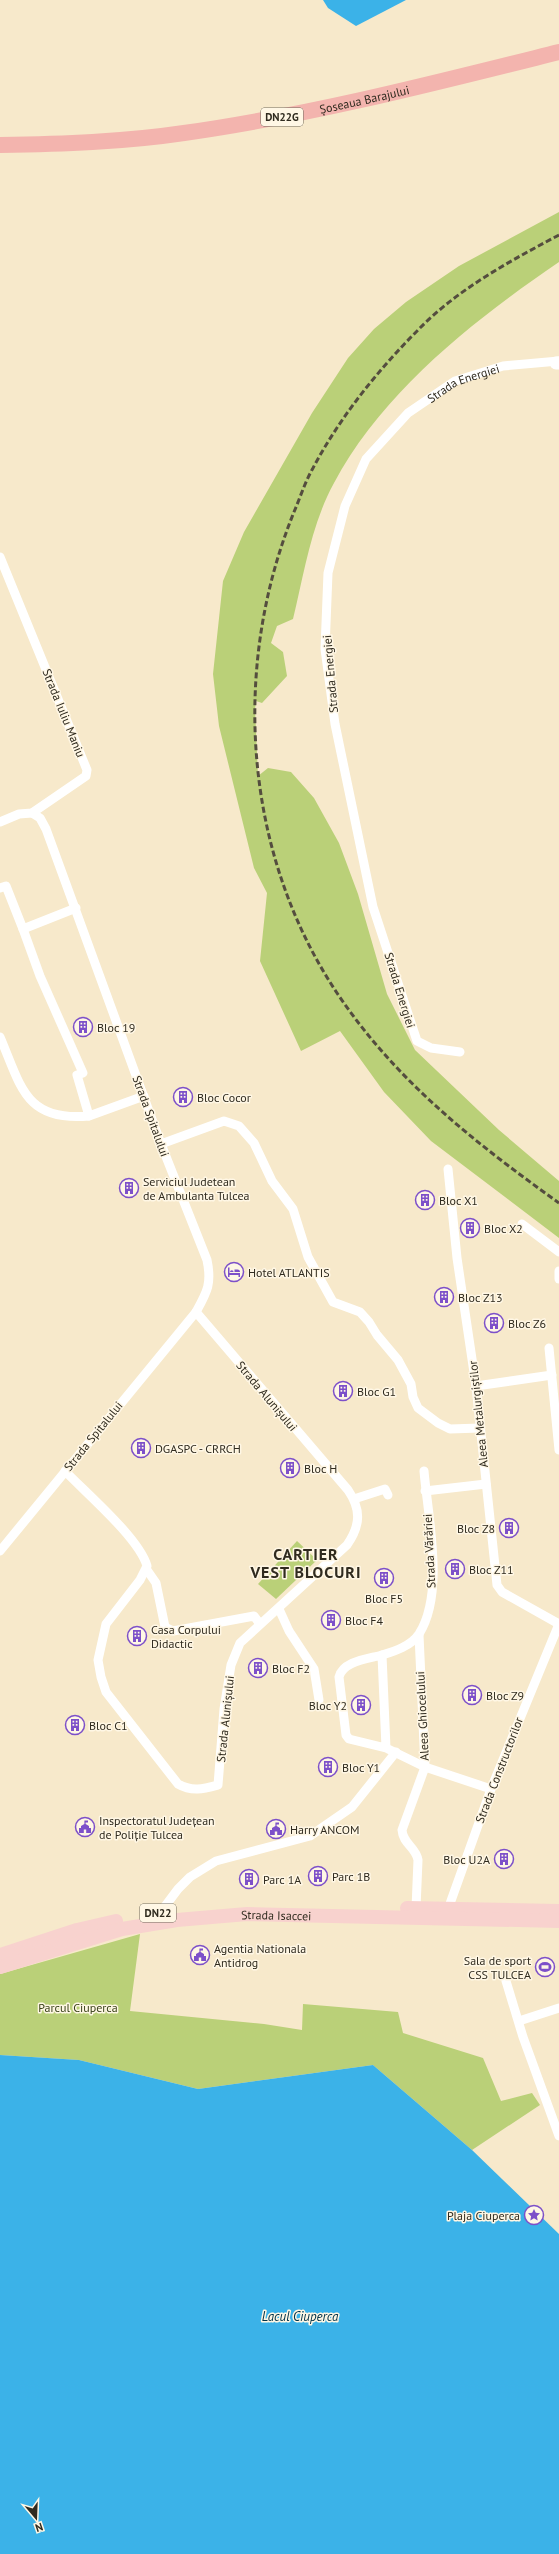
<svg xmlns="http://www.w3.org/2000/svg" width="559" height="2554" viewBox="0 0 559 2554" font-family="'PT Sans',sans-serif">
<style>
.green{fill:#bad078}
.water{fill:#3bb2e8}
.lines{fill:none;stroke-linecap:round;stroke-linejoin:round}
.street{stroke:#fff;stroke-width:9}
.secondary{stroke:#fff;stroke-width:13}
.primary{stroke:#f8d2ce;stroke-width:14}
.highway{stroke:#f3b4ae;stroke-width:16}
.rail{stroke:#544d3e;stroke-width:3;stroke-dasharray:6 3;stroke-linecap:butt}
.labels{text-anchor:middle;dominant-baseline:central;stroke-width:3;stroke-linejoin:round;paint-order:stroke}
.shield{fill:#fff7e5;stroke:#6e685a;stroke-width:1}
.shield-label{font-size:11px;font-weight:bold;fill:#302b1f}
.street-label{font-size:12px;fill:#302b1f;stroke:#fff7e5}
.poi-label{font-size:12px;fill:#302b1f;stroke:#fff7e5;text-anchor:start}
.park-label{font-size:12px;fill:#374017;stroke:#fff7e5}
.water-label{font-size:13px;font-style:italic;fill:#003248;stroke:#fff7e5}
.district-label{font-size:16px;font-weight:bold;letter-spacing:1px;fill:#302b1f;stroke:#fff7e5}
</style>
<rect width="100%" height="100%" fill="#f7e9cb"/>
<g class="green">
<path d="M559,212V262C474,320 383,391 334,483C311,525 304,574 293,619L277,626L271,643L283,652L287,676L262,703L256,701L255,709L258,776L268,768L291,772L314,798L339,843L358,894L387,994L415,1050L499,1130L559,1181V1238L431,1141L384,1092L340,1031L301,1051L260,961L267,893L254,868L219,726L213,674L223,581L244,532L312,413L348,358L374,329L406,302L459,266Z"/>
<polygon points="297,1541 317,1560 276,1599 258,1584"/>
<polygon points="140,1934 130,2011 264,2024 302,2030 303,2004 398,2012 403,2033 483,2058 501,2101 532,2093 540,2105 472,2150 373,2065 198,2089 79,2060 0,2055 0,1974"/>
</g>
<g class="water">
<polygon points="323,0 406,0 356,26 328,8"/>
<polygon points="0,2055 79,2060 198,2089 373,2065 472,2150 559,2234 559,2554 0,2554"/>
</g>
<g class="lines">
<g class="street">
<polyline points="0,557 87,770 86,776 32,813 19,814 0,822"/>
<polyline points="0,888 6,886 23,929 76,908"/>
<polyline points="23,929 40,976 83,1073 77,1075 89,1116 144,1096"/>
<path d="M0,1037C21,1086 25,1122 89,1116"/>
<path id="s1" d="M460,1052L431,1048L417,1041L373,907L335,724L325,649L328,573L345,506L366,459L408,413L455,381L503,366L559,361"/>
<polyline points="161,1144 224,1121 239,1126 254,1143 272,1181 293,1209 308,1257 333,1302 360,1312 369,1322 377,1335 398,1360 411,1384 413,1397 418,1408 438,1423 450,1429 480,1428"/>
<polyline points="448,1169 457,1258 476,1386 497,1585 502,1592 559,1624"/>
<polyline points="522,1224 559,1252"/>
<polyline points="559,1271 559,1279"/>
<polyline points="549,1348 559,1450"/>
<polyline points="476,1386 552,1375"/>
<path d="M65,1471C86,1493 139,1538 147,1566L140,1580L106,1624L98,1660L101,1677L106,1692L178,1784C192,1792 203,1789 218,1785L224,1709L231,1665L240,1643L347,1545C361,1525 361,1509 348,1490L196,1312"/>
<polyline points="425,1491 486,1484"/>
<polyline points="354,1499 385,1489 388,1495"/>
<path d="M0,1551L196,1312C207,1292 212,1284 207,1260L161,1144L46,829L40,818L32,813"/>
<polyline points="147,1570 156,1583 165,1627 173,1631 254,1616 260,1624"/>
<polyline points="279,1609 289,1631 314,1669 319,1700"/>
<path d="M382,1655C395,1651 411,1646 419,1634C445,1593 428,1518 424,1471"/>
<path d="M386,1748L382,1655C368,1659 343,1661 339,1677L346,1735L349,1739L386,1748L425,1767L491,1789"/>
<path d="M416,1908L418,1860C416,1847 403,1844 402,1830L425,1767L419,1635"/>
<polyline points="447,1912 491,1789 559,1624"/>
<polyline points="160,1913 178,1889 190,1877 216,1861 310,1836 352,1807 396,1752"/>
<polyline points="506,1981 523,2037 559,2136"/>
<polyline points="519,2021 559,2008"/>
</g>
<polyline class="secondary" points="556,363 559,363"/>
<g class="primary">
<polyline points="407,1908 559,1911"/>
<polyline points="0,1955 77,1930 116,1921"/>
<path id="s2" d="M0,1967L122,1929L177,1920L247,1914L559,1921"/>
</g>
<path class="highway" id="s3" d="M0,145C61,144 124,142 184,133C311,115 435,83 559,52"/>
<path class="rail" d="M559,235C510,261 458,289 419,329C378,370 340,417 313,468C305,482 300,498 294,512C231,667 243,852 337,993C396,1081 474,1142 559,1203"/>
</g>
<defs>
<g id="building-ring" transform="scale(1)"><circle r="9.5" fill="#fff7e5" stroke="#7d50c9" stroke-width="1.5"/><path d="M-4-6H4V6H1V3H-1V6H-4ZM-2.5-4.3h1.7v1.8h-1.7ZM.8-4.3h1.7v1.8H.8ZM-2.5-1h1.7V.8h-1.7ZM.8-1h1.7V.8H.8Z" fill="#7d50c9"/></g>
<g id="hotel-ring" transform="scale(1)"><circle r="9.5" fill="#fff7e5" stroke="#7d50c9" stroke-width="1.5"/><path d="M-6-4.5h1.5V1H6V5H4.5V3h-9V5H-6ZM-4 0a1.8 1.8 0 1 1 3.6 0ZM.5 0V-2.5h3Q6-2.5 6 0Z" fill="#7d50c9"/></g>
<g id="civic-ring" transform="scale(1)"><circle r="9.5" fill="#fff7e5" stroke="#7d50c9" stroke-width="1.5"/><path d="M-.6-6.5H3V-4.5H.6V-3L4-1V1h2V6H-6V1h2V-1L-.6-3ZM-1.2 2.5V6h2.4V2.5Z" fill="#7d50c9"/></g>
<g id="stadium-ring" transform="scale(1)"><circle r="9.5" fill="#fff7e5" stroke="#7d50c9" stroke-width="1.5"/><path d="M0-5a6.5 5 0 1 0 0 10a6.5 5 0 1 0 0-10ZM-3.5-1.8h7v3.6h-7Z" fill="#7d50c9"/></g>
<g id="sight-ring" transform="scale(1)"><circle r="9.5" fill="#fff7e5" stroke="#7d50c9" stroke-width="1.5"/><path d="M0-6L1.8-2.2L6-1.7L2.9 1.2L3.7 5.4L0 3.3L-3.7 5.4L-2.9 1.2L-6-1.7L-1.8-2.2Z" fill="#7d50c9"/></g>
</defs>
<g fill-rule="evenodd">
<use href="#building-ring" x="83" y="1027"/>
<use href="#building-ring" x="183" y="1097"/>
<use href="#building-ring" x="129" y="1188"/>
<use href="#building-ring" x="425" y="1200"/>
<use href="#building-ring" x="470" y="1228"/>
<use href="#hotel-ring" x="234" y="1272"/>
<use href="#building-ring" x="444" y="1297"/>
<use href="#building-ring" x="494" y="1323"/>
<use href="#building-ring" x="343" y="1391"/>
<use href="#building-ring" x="141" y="1448"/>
<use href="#building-ring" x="290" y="1468"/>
<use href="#building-ring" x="509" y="1528"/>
<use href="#building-ring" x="455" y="1569"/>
<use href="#building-ring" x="384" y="1578"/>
<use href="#building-ring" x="331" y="1620"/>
<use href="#building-ring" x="137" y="1636"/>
<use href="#building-ring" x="258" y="1668"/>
<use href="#building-ring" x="472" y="1695"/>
<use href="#building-ring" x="361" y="1705"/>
<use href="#building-ring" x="75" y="1725"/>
<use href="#building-ring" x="328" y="1767"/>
<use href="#civic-ring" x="85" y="1827"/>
<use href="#civic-ring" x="276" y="1829"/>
<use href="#building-ring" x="504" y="1859"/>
<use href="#building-ring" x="318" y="1876"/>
<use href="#building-ring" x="249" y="1879"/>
<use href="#civic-ring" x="200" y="1955"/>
<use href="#stadium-ring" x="545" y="1967"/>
<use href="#sight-ring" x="534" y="2215"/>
</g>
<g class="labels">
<g class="shield">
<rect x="261" y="108" width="42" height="18" rx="3"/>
<rect x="140" y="1904" width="36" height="18" rx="3"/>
</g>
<g class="shield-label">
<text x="282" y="117">DN22G</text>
<text x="158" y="1913">DN22</text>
</g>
<g class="street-label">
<text stroke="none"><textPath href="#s3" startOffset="368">Șoseaua Barajului</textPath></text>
<text stroke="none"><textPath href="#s1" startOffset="771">Strada Energiei</textPath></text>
<text transform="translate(330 674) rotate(-95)">Strada Energiei</text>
<text transform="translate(64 713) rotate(68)">Strada Iuliu Maniu</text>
<text transform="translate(400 990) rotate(73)">Strada Energiei</text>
<text transform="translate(151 1116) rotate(70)">Strada Spitalului</text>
<text transform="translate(267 1396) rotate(50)">Strada Alunișului</text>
<text transform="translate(478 1414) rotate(-96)">Aleea Metalurgiștilor</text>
<text transform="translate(93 1436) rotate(-51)">Strada Spitalului</text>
<text transform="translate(429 1551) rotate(-93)">Strada Vărăriei</text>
<text transform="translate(422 1716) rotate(-93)">Aleea Ghiocelului</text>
<text transform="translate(225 1719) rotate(-84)">Strada Alunișului</text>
<text transform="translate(499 1770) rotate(-69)">Strada Constructorilor</text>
<text stroke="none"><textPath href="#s2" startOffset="283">Strada Isaccei</textPath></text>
</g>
<g class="poi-label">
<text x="97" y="1027">Bloc 19</text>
<text x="197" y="1097">Bloc Cocor</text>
<text x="143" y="1181">Serviciul Judetean<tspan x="143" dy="14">de Ambulanta Tulcea</tspan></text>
<text x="439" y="1200">Bloc X1</text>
<text x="484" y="1228">Bloc X2</text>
<text x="248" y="1272">Hotel ATLANTIS</text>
<text x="458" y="1297">Bloc Z13</text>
<text x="508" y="1323">Bloc Z6</text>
<text x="357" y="1391">Bloc G1</text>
<text x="155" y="1448">DGASPC - CRRCH</text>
<text x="304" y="1468">Bloc H</text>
<text x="495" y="1528" text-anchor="end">Bloc Z8</text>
<text x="469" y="1569">Bloc Z11</text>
<text x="384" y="1598" text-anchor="middle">Bloc F5</text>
<text x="345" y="1620">Bloc F4</text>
<text x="151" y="1629">Casa Corpului<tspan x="151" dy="14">Didactic</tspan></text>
<text x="272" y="1668">Bloc F2</text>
<text x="486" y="1695">Bloc Z9</text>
<text x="347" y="1705" text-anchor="end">Bloc Y2</text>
<text x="89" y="1725">Bloc C1</text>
<text x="342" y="1767">Bloc Y1</text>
<text x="99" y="1820">Inspectoratul Județean<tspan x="99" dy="14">de Poliție Tulcea</tspan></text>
<text x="290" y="1829">Harry ANCOM</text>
<text x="490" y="1859" text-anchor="end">Bloc U2A</text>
<text x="332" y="1876">Parc 1B</text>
<text x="263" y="1879">Parc 1A</text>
<text x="214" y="1948">Agentia Nationala<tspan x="214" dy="14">Antidrog</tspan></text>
<text x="531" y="1960" text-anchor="end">Sala de sport<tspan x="531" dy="14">CSS TULCEA</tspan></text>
<text x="520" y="2215" text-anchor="end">Plaja Ciuperca</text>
</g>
<g class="park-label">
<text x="78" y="2007">Parcul Ciuperca</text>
</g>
<g class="water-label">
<text x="300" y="2316">Lacul Ciuperca</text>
</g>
<g class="district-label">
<text x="306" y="1554">CARTIER<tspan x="306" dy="18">VEST BLOCURI</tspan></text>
</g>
</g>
<g transform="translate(36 2518) rotate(161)" stroke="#fff7e5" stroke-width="3" paint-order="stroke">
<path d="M0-3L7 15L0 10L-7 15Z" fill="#302b1f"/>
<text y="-6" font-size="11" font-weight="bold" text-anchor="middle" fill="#302b1f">N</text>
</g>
</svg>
